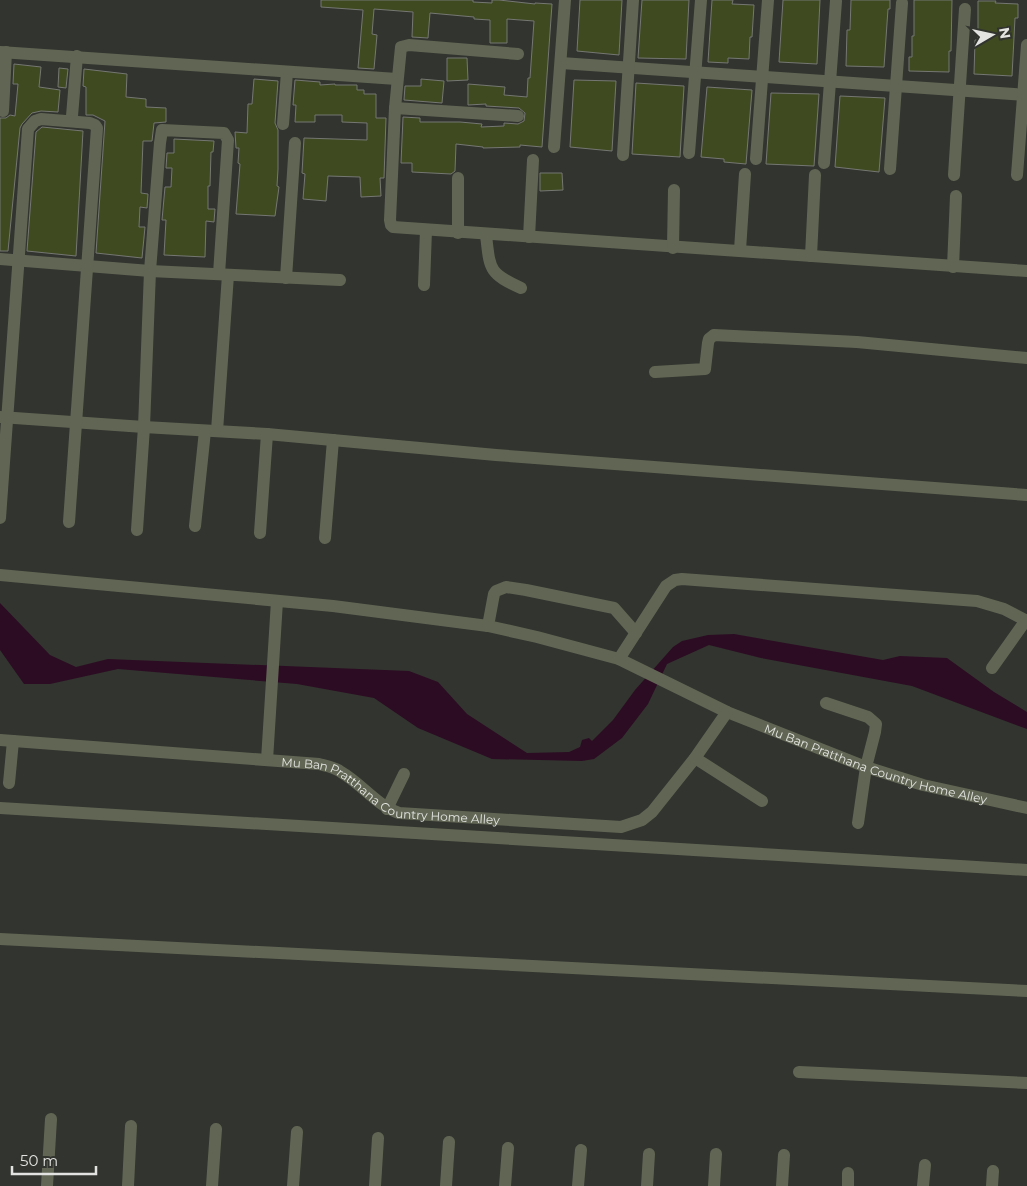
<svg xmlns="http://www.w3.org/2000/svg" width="1027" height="1186" viewBox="0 0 1027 1186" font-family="Montserrat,sans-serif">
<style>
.water{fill:#2c0c23}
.building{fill:#3f4a21;stroke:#757772}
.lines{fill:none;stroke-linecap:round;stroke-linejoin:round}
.minor{stroke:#616654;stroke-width:12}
.labels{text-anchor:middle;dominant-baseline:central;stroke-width:4;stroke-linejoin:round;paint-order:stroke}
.street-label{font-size:12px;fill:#e3e4e1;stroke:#32342f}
</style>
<rect width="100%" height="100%" fill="#32342f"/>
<polygon class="water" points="0,603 50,655 76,667 108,659 409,671 438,682 467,714 527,753 569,752 580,747 582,740 589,738 592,741 613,720 635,690 673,647 682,641 708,635 734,634 883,660 900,656 947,658 994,692 1027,712 1027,729 912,686 761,658 709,645 667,664 648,704 622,738 594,759 582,761 492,759 418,728 374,698 297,684 118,669 50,684 24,684 0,650"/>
<g class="building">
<polygon points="321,0 473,0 473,2 492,3 492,0 499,0 535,4 535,3 552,4 542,147 520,145 520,147 483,148 483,147 456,144 455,171 451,174 412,172 412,163 401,163 403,117 420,118 420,122 460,122 482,124 481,127 504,126 504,123 518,124 524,121 525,113 519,108 486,106 486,104 468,105 468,84 505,87 504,95 527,97 528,78 530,78 534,21 507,19 507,43 490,43 490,20 474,19 474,17 430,13 428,38 412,37 413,12 374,9 372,34 377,35 374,69 358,68 363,10 321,7"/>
<polygon points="580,0 622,0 619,55 577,51"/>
<polygon points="642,0 689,0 686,59 638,58"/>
<polygon points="712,0 733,0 732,4 754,5 752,37 750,37 749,59 728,58 728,63 708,62"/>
<polygon points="783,0 820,0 817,64 779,62"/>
<polygon points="851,0 890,0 890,9 888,9 884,67 846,66 847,30 850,30"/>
<polygon points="914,0 952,0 951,51 949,51 949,72 909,71 909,57 912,57 912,36 914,36"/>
<polygon points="978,1 996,1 995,3 1018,4 1018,18 1015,18 1012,76 974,74 975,40 978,40"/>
<polygon points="447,58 467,58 468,80 447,81"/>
<polygon points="14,64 41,67 39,87 60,90 58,112 41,111 32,113 22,124 20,128 8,251 0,251 0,118 6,118 10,115 15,116 18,84 13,84"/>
<polygon points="59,68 68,69 66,88 58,87"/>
<polygon points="84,69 127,74 126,97 146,99 146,107 166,108 166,122 154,123 152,141 143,141 141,193 148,194 147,208 140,207 139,227 145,227 142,258 96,253 105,121 93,115 86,115 86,87 83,86"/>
<polygon points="254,79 278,81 275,123 278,130 278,169 277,186 279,187 275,216 236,214 240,164 238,163 239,148 236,148 235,132 247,133 248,104 252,104"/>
<polygon points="421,79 444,81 442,103 404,100 405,86 421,86"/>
<polygon points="295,80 320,82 320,85 335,84 335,85 357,85 357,90 364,90 364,94 376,94 376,118 386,118 384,178 380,178 381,196 361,197 360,177 328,176 326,201 303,199 305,174 302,173 304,138 367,140 367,123 342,122 342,115 315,115 315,122 295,122 296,105 293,105"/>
<polygon points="574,80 616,81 612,151 570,147"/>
<polygon points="636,83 684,86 680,157 632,154"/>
<polygon points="707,87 752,90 746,164 724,162 724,159 701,157"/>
<polygon points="771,93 819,94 814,166 766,164"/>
<polygon points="840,96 885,98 879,172 835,167"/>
<polygon points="42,127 83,131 76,256 27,251 36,132"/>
<polygon points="174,139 214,141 213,152 211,152 210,186 208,186 208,209 215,209 214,222 206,221 205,257 164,255 166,220 162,220 165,187 171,187 172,168 166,168 167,153 174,153"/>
<polygon points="540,173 562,173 563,190 540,191"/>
</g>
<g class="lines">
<g class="minor">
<polyline points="0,52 397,79"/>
<polyline points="518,54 409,45 401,47 395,108 390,220 391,225 393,227 1027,271"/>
<polyline points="561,63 1027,95"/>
<polyline points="395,108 518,116"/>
<polyline points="3,111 6,52"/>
<polyline points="72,116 77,56"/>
<polyline points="283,124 287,72"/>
<polyline points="554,147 565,0"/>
<polyline points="689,153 701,0"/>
<polyline points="623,155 633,0"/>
<polyline points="756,159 768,0"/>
<polyline points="824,163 836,1"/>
<polyline points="890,169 902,3"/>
<polyline points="954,175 965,9"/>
<polyline points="1017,175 1027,45"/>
<polyline points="458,233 458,178"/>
<path d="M486,235C490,269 488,273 521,288"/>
<polyline points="529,237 533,160"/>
<polyline points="673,248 674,190"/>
<polyline points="740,250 745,174"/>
<polyline points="811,256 815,175"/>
<polyline points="0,259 150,271 340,280"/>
<polyline points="953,267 956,196"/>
<polyline points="286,278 295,143"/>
<polyline points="424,285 426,230"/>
<polyline points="655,372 705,369 708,343 709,339 714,335 857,342 1027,358"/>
<polyline points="0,417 144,427 267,434 496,455 1027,495"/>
<polyline points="217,431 228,275"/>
<polyline points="0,518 28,129 35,121 41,119 90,123 95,125 97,128 69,522"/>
<polyline points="195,526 205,431"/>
<polyline points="137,530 144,427 150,271 160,143 162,130 224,133 228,140 219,274"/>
<polyline points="260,533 267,434"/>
<polyline points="325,538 333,440"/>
<path id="s1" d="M0,575L333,606L488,626L537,637L619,659L727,712L866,767L923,785L1027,808"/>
<polyline points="488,626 494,594 496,591 506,587 526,590 614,608 636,633"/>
<polyline points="619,659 666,586 675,580 682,579 977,601 1004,609 1027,621"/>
<polyline points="992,668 1026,620"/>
<polyline points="826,703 868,717 876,724 875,732 866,767 858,823"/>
<path id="s2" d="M0,740L319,764C327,766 335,767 341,772C362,784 376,805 399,813L621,827L642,820L652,812L695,758L727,712"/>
<polyline points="695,758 762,801"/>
<polyline points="267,760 277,601"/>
<polyline points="9,783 13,741"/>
<polyline points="0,808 1027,870"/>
<polyline points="387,809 404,774"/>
<polyline points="0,939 1027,991"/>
<polyline points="799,1072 1027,1083"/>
<polyline points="47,1186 51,1119"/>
<polyline points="128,1186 131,1126"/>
<polyline points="212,1186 216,1129"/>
<polyline points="293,1186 297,1132"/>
<polyline points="375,1186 378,1138"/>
<polyline points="446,1186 449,1142"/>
<polyline points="505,1186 508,1148"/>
<polyline points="578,1186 581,1150"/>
<polyline points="647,1186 649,1154"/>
<polyline points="714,1186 716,1154"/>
<polyline points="782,1186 784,1155"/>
<polyline points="848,1186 848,1173"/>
<polyline points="923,1186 925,1165"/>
<polyline points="992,1186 993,1171"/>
</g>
</g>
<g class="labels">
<g class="street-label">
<text stroke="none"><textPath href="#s1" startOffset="904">Mu Ban Pratthana Country Home Alley</textPath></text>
<text stroke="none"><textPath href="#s2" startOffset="399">Mu Ban Pratthana Country Home Alley</textPath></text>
</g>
</g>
<g transform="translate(992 35) rotate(81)" stroke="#32342f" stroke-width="4" paint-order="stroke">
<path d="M0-4L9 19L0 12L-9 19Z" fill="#e3e4e1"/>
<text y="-8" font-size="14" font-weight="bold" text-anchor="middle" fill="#e3e4e1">N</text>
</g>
<path d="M12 1166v8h84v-8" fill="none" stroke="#e3e4e1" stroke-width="2.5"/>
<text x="20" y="1166" font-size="15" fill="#e3e4e1" stroke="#32342f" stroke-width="4" paint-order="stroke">50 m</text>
</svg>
